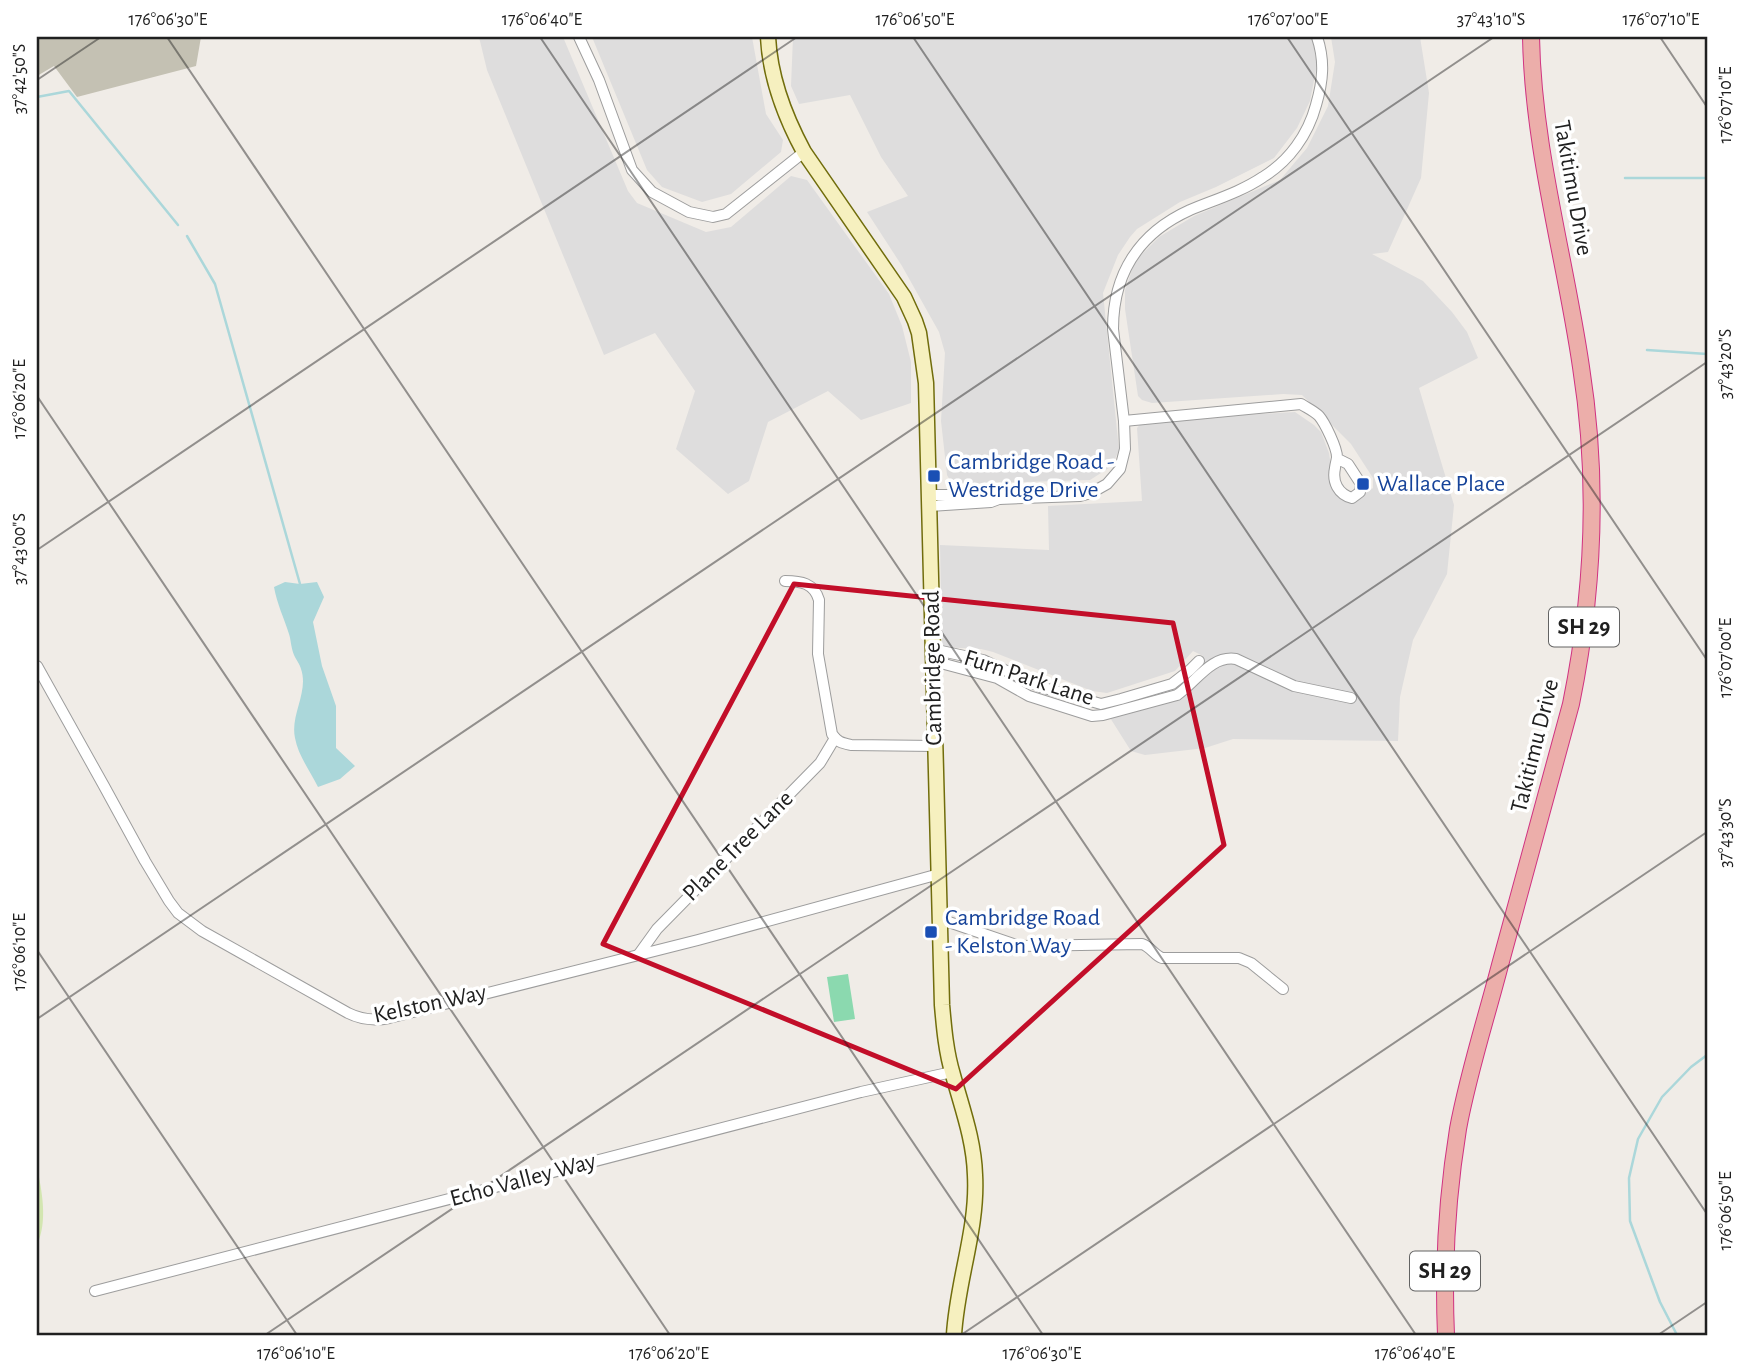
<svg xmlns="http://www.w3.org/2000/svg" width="1744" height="1372" viewBox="0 0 1744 1372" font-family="'Alegreya Sans',sans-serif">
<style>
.residential{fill:#dedddd}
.construction{fill:#c4c1b3}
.grass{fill:#d3e6b1}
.pitch{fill:#8bd9af}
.water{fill:#abd7da}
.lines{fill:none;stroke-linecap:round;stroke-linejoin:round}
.stream{stroke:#abd7da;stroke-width:2.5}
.minor-casing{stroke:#9d9d9d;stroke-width:12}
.secondary-casing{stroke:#716d0c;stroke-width:17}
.trunk-casing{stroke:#d03280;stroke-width:18}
.minor{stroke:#fff;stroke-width:10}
.secondary{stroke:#f6f0bf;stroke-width:14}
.trunk{stroke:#ecaeaa;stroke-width:16}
.marked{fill:none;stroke:#c20e29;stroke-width:5;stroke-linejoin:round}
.ticks{fill:none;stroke:#202020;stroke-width:2;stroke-opacity:0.45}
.transit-dot{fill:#1a4fb4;stroke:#fff;stroke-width:2.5}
.labels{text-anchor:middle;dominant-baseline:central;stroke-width:7;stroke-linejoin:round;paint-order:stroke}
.shield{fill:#fff;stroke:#636363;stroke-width:2}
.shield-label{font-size:23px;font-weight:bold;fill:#202020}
.street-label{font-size:24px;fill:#202020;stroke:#fff}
.transit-label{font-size:24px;fill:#164399;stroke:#fff;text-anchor:start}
.neatline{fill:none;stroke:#202020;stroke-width:2.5}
.ticks-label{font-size:18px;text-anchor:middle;fill:#202020}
</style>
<rect width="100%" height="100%" fill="#f0ece7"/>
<g class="residential">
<polygon points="479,37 563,37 628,191 637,203 706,232 731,227 791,176 807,180 889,294 902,326 911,362 911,403 861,420 828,391 768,422 749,481 728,494 676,449 695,391 655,333 604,355 487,70"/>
<polygon points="592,37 752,37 766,114 783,140 781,152 731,194 702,202 662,187 647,170"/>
<polygon points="793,37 1312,37 1317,65 1310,101 1297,128 1274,158 1216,187 1180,202 1137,229 1130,237 1118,255 1103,293 1119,450 1112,466 1090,480 952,484 947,475 941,421 945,353 939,332 902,266 867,212 908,196 881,157 850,95 799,104 791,86"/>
<polygon points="1331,37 1420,37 1429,93 1421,178 1388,252 1372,254 1423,281 1452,312 1467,332 1478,358 1419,388 1454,505 1447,574 1413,640 1400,697 1398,741 1233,739 1205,748 1145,755 1131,751 1107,713 1182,687 1203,656 1193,651 1175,671 1107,693 1092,691 993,652 981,649 942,647 940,545 1049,550 1048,506 1142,501 1137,428 1143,421 1295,412 1314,425 1321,432 1329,453 1334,486 1360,497 1373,488 1373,478 1351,444 1302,395 1283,394 1152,403 1142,400 1138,396 1125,309 1125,290 1135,261 1159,237 1194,216 1280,180 1307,148 1328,106 1335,62"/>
</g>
<polygon class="construction" points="37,37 201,37 196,66 77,97 54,66 37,76"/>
<path class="grass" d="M37,1167C42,1192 48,1221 37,1245Z"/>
<polygon class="pitch" points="848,974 855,1019 834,1022 827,977"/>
<path class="water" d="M285,582L300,584L317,582L324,597L313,622L322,666L336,706V748L355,766L340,779L318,787C310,771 298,755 295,738C290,715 309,692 301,669C300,664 296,660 294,655C291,648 291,640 289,634C284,618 277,604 274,587Z"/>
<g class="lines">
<g class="stream">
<polyline points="37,97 69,91 178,225"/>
<polyline points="1625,178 1707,178"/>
<polyline points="187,236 215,284 300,584"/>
<polyline points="1647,350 1707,354"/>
<polyline points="1677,1335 1660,1302 1630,1221 1629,1178 1638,1139 1662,1097 1691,1067 1707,1055"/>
</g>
<g class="minor-casing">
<g id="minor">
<polyline points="579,37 599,80 632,170 652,192 689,212 713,217 726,214 804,152"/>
<path d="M1124,421L1301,404C1307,408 1314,411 1319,416C1325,423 1337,448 1337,457C1337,459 1335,466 1335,468C1332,482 1338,494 1352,498L1360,492L1361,484L1348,464L1338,459"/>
<polyline points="930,495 990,495 999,499"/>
<path d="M930,506L991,502L999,499L1080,496L1091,493L1107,484L1120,469L1125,449L1124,421L1113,329C1113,274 1139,233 1190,210C1214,200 1241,192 1263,177C1289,161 1308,135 1316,105C1323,81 1325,61 1317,37"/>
<path d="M785,581C801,581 814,583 819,600L818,654L832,734C837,742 842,743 851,745L935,746"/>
<polyline points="932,649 983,660 1041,687 1101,704 1121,699 1172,684 1190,670 1199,661"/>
<path d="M933,661L997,678L1029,696L1092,716L1103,715L1177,695C1196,682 1211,655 1236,659L1294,686L1351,698"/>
<path d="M37,666L104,786L145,861L169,901L178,913L202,931L348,1013C362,1020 374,1021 389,1018L698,940L939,874"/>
<path d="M940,919L1019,946L1142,944C1151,947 1154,955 1162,958H1239L1251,963L1283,989"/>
<polyline points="639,954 657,929 820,763 835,738"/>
<polyline points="95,1291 861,1092 952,1072"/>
</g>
</g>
<g class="secondary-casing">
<path id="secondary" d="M768,37C770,78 784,115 804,152L904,297L915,321L919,333L926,383L942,1005C944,1028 946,1052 953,1075C962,1108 974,1140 975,1175C978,1229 957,1281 954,1335"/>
</g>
<g class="trunk-casing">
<path id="trunk" d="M1446,1335C1443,1266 1447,1197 1458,1129C1468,1074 1486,1019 1500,965C1523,878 1548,791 1571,704C1594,591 1599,481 1581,367C1565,257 1533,149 1531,37"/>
</g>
<use href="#minor" class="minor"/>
<use href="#secondary" class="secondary"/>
<use href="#trunk" class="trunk"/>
</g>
<path class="marked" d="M794,584L1173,623L1224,845L956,1089L603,944Z"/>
<path class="ticks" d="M167,37L1043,1335M540,37L1416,1335M913,37L1707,1214M1287,37L1707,660M1660,37L1707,107M37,80L101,37M37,396L670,1335M37,550L797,37M37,950L297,1335M37,1019L1494,37M265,1335L1707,362M961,1335L1707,832M1658,1335L1707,1302"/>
<g class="transit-dot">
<rect x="927" y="469" width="14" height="14" rx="3.5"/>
<rect x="1356" y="477" width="14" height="14" rx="3.5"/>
<rect x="924" y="925" width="14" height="14" rx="3.5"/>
</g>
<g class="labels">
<g class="shield">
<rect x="1549" y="607.5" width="70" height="39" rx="5"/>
<rect x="1410" y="1251.5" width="70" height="39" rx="5"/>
</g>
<g class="shield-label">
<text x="1584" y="627">SH 29</text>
<text x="1445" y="1271">SH 29</text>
</g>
<g class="street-label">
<text transform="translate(1573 188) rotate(80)">Takitimu Drive</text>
<text transform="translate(933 668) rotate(-91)">Cambridge Road</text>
<text transform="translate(1029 678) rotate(18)">Furn Park Lane</text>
<text transform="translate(1535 746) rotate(-76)">Takitimu Drive</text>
<text transform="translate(738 846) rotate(-45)">Plane Tree Lane</text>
<text transform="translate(430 1004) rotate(-12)">Kelston Way</text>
<text transform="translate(523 1180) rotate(-15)">Echo Valley Way</text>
</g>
<g class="transit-label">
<text x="948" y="462">Cambridge Road -<tspan x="948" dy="28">Westridge Drive</tspan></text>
<text x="1377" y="484">Wallace Place</text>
<text x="945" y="918">Cambridge Road<tspan x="945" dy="28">- Kelston Way</tspan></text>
</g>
</g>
<rect width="1744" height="1372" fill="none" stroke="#ffffff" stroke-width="77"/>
<rect x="38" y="38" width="1668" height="1296" class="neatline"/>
<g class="ticks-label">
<text x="168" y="25">176°06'30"E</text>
<text x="542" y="25">176°06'40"E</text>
<text x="915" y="25">176°06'50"E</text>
<text x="1288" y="25">176°07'00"E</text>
<text x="1491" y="25">37°43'10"S</text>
<text x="1661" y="25">176°07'10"E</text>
<text transform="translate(19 79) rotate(-90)" y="6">37°42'50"S</text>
<text transform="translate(1725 105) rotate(-90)" y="6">176°07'10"E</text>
<text transform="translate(1725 364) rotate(-90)" y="6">37°43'20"S</text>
<text transform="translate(19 399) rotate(-90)" y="6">176°06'20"E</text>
<text transform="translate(19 549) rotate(-90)" y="6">37°43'00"S</text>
<text transform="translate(1725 658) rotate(-90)" y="6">176°07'00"E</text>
<text transform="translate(1725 833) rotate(-90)" y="6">37°43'30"S</text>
<text transform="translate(19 952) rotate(-90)" y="6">176°06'10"E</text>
<text transform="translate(1725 1211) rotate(-90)" y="6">176°06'50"E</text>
<text x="296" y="1359">176°06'10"E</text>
<text x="669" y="1359">176°06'20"E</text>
<text x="1042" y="1359">176°06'30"E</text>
<text x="1415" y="1359">176°06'40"E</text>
</g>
</svg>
